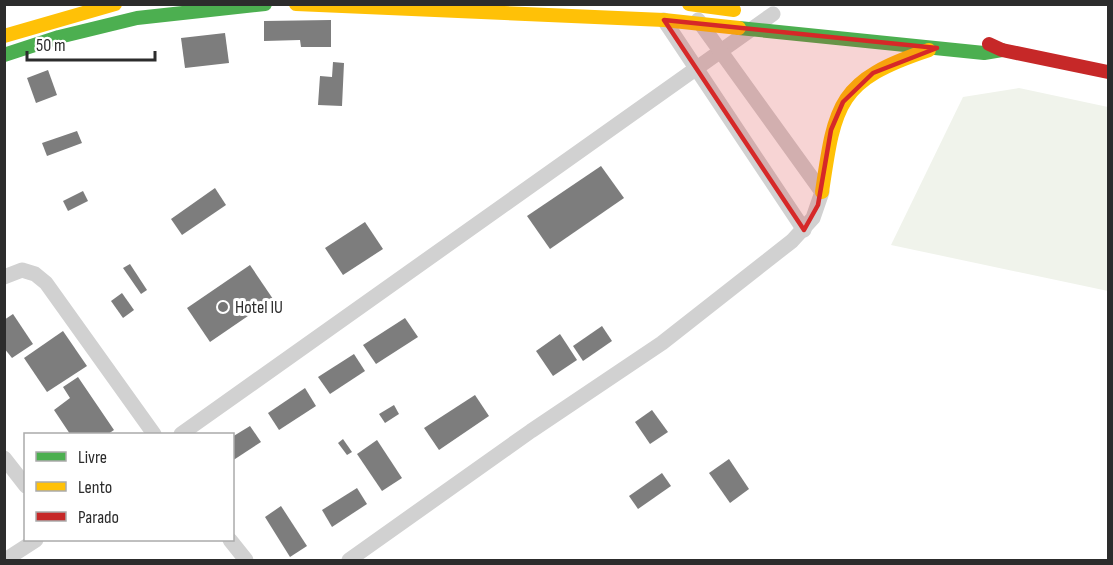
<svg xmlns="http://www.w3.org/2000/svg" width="1113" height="565" viewBox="0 0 1113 565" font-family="'Sofia Sans Condensed',sans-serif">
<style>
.green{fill:#f0f3eb}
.building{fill:#7d7d7d}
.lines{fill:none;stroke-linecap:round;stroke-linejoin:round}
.street{stroke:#d1d1d1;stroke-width:15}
.fast{stroke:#4caf50;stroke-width:14}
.slow{stroke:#ffc107;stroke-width:14}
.jam{stroke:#c62828;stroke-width:14}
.marked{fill:#d62828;fill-opacity:0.2;stroke:#d62828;stroke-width:4.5;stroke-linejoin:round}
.poi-dot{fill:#767676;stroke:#fff;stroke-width:2}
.labels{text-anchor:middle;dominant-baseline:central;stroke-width:6;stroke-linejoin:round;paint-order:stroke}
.poi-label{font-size:18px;fill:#2c2c2c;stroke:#fff;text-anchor:start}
</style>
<rect width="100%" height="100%" fill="#fff"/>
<polygon class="green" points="1019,88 1108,107 1108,291 891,245 963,97"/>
<g class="building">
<polygon points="331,20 331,47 301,47 300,40 264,41 264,21"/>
<polygon points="225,33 229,63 185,68 181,38"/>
<polygon points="333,62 344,63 342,106 318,105 320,76 332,77"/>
<polygon points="48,70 57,95 36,103 27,78"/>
<polygon points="77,131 82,143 47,156 42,143"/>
<polygon points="601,166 624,198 550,249 527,216"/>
<polygon points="215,188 226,205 182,235 171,219"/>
<polygon points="83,191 88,201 68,211 63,201"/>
<polygon points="365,222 383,249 343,275 325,248"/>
<polygon points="130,264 147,290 141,294 123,268"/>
<polygon points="250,265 273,299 210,342 187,308"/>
<polygon points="122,293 134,310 123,318 111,301"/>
<polygon points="13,314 33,344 12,358 4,348 4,320"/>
<polygon points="405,318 418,337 376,364 363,345"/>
<polygon points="602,326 612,341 583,361 573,346"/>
<polygon points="63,331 87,366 47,392 24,358"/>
<polygon points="560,334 577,360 553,376 536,351"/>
<polygon points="354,354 365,371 330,394 318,377"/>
<polygon points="78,377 114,430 108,434 70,434 54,410 70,398 63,387"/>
<polygon points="305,388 316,406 279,430 268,413"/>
<polygon points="475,395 489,416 439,450 424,428"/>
<polygon points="394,405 399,414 385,423 379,414"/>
<polygon points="652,410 668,432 650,444 635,422"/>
<polygon points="250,426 261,442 232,461 232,437"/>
<polygon points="343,439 352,452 347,455 338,443"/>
<polygon points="377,440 402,478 382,491 357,454"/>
<polygon points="729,459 749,489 730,503 709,473"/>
<polygon points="662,473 671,486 638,509 629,496"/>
<polygon points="357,488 367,504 332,527 322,510"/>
<polygon points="281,506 307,546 290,557 265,517"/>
</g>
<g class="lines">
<g class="street">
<polyline points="664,20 804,230"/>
<polyline points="4,277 22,270 35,274 46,283 154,434"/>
<polyline points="181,434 773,14"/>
<polyline points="4,458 26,486"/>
<polyline points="230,540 246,560"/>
<polyline points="5,560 36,540"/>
<polyline points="349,560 531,431 662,343 792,241 813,218 822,192 698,20"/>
</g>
<g class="fast">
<polyline points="739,28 984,53 1002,50"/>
<polyline points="4,55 59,37 137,18 265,4"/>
</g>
<g class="slow">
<polyline points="296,4 664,20 739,28"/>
<polyline points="689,4 734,10"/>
<polyline points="4,36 115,4"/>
<path d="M822,192C835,103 838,80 929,50"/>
</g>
<polyline class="jam" points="989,44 1002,50 1108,72"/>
</g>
<path class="marked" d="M664,20L937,48L873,73L843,102L831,130L818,205L804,230Z"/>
<circle class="poi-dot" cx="223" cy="307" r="6"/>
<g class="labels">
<g class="poi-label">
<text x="235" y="307">Hotel IU</text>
</g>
</g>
<rect width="1113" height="565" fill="none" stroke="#2c2c2c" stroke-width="12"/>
<rect x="24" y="433" width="210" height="108" fill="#ffffff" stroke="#ababab" stroke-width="1.5"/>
<rect x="36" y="452" width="30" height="9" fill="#4caf50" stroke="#ababab" stroke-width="1.5"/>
<text x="78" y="463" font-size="18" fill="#2c2c2c">Livre</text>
<rect x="36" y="482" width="30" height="9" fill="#ffc107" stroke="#ababab" stroke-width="1.5"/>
<text x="78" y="493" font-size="18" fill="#2c2c2c">Lento</text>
<rect x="36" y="512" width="30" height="9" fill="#c62828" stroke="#ababab" stroke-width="1.5"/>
<text x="78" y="523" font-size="18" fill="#2c2c2c">Parado</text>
<path d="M27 51v9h128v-9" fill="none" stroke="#2c2c2c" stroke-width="3"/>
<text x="36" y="51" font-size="18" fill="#2c2c2c" stroke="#ffffff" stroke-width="4.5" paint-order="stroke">50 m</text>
</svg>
